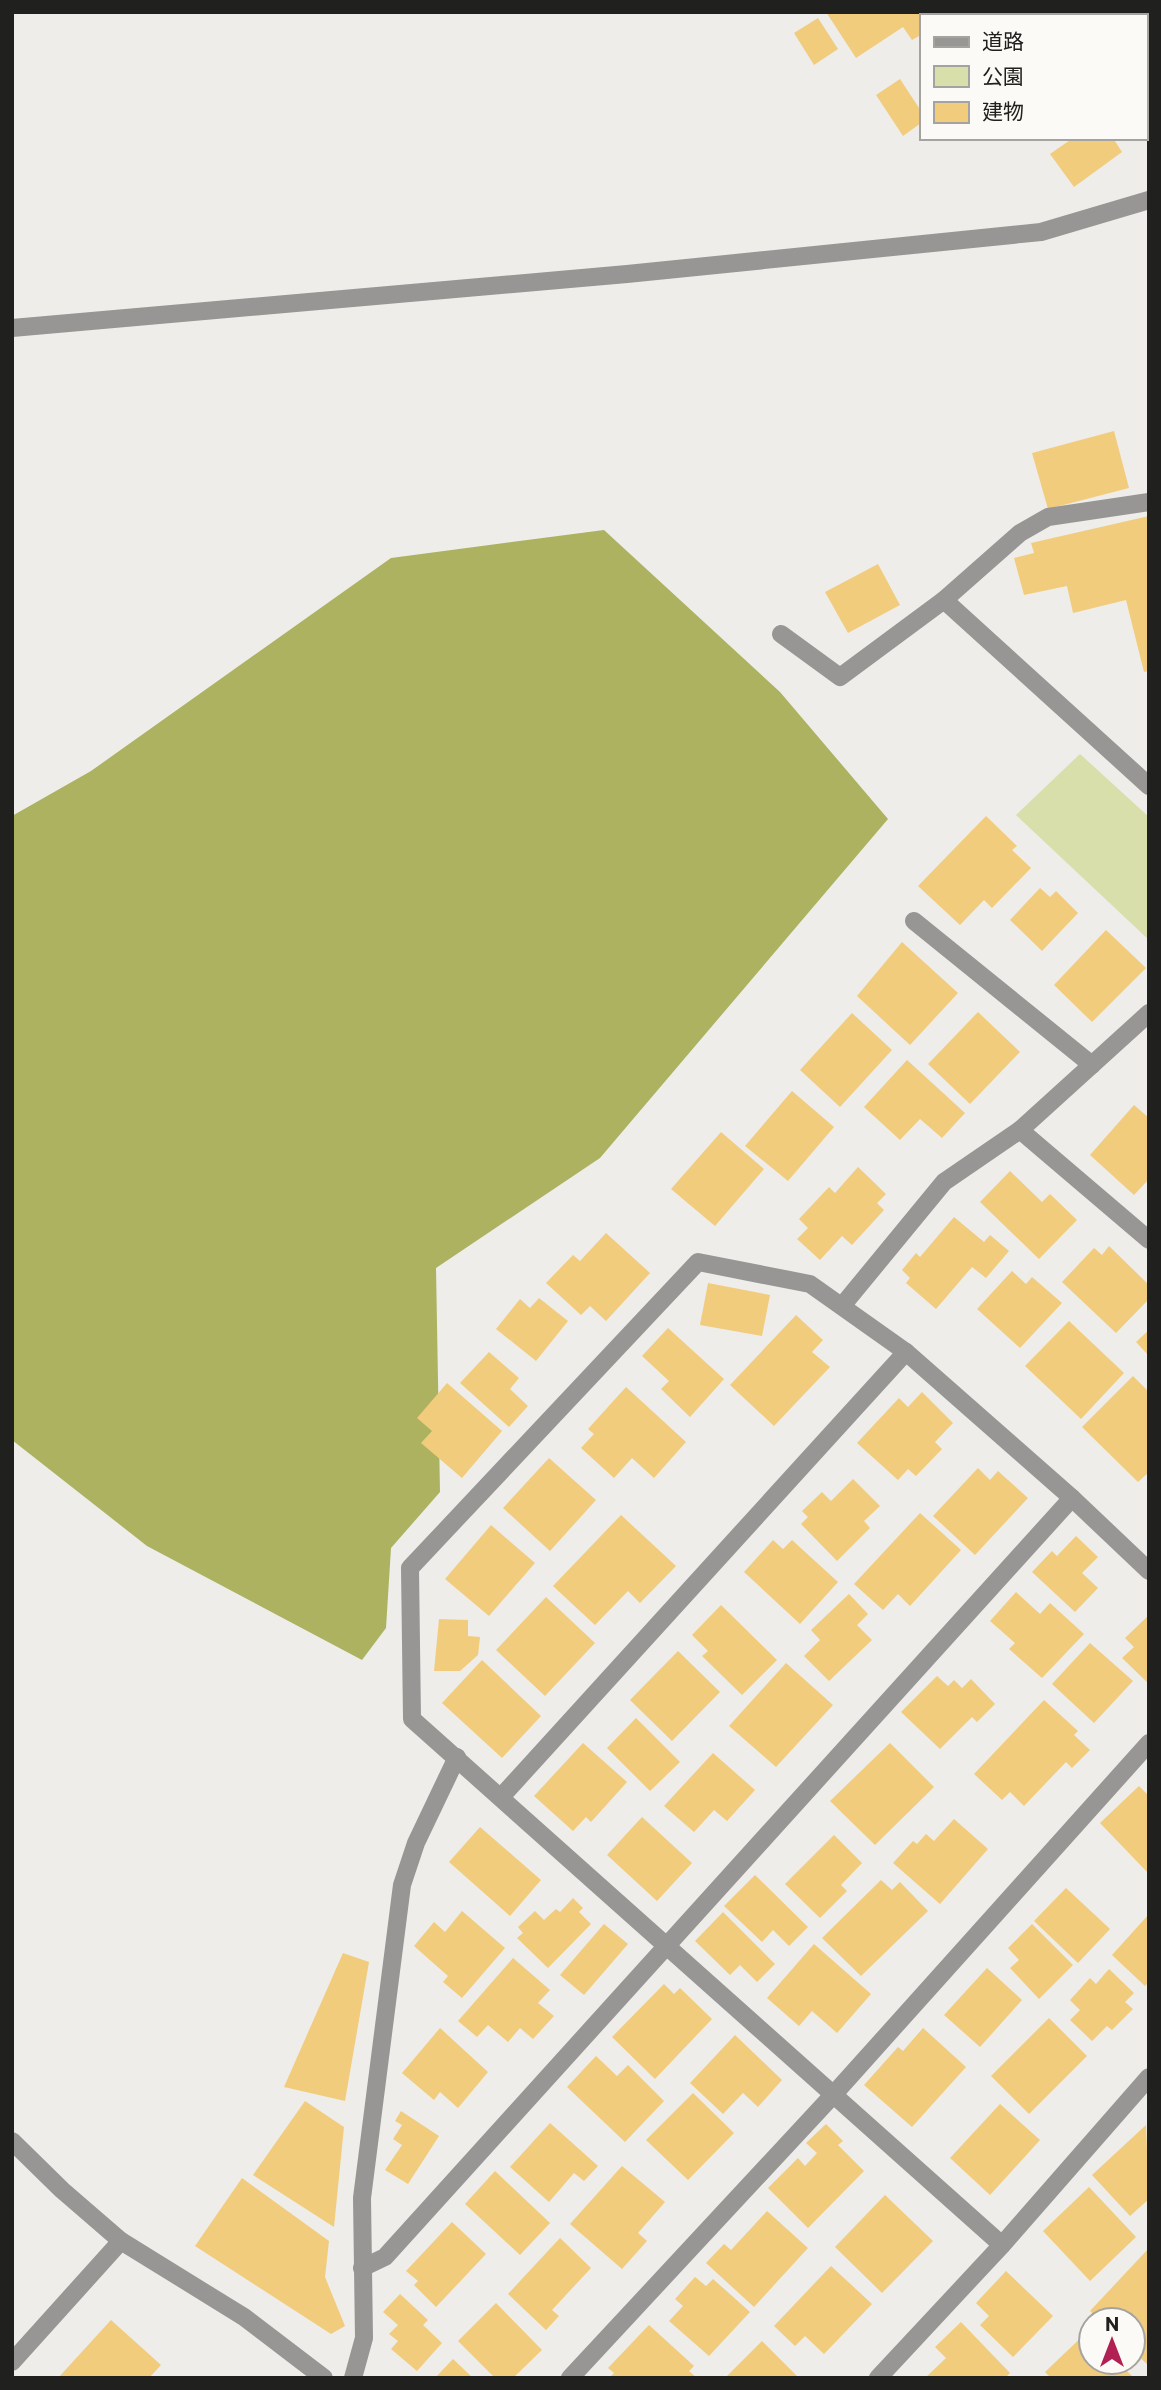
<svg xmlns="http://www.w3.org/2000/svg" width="1161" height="2390" viewBox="0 0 1161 2390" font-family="Commissioner,'Noto Sans JP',sans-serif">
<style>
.green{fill:#d9dfab}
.forest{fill:#acb260}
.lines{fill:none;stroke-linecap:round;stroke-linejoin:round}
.river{stroke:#43bec6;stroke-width:88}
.building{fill:#f2cc7d}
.path{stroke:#a6a6a2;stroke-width:4.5;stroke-dasharray:3.5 5;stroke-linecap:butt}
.service{stroke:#979695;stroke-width:18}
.minor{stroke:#979695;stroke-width:18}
.tertiary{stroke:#979695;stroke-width:18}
</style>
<rect width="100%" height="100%" fill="#eeede9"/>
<polygon class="green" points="1080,754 1149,817 1149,940 1016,815"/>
<polygon class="forest" points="604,530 780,692 888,819 600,1158 436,1268 440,1492 391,1548 386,1628 362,1660 147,1546 12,1440 12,816 91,771 391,558"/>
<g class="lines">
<polyline class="river" points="1145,33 1149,39"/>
</g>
<g class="building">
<polygon points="826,12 938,12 940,16 921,16 921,35 912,40 903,27 856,58"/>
<polygon points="1023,12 1058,12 1060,16 1018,16"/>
<polygon points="818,18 838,49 814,65 794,33"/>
<polygon points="900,79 921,111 921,123 903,136 876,95"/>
<polygon points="1073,138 1113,138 1122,152 1074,187 1050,154"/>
<polygon points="1114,431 1129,488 1048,509 1032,453"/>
<polygon points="1149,516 1149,671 1144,672 1126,600 1073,613 1067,586 1024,595 1014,558 1034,553 1031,543"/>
<polygon points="878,564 900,605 848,633 825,592"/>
<polygon points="986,816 1017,846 1012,850 1031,868 992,908 984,900 960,925 918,886"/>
<polygon points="1040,888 1050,897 1056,891 1078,913 1042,951 1010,920"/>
<polygon points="1106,930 1146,968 1092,1022 1054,985"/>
<polygon points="902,942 958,993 910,1045 857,996"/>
<polygon points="978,1012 1020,1052 970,1104 928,1064"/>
<polygon points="852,1013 892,1050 840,1107 800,1070"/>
<polygon points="907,1060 965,1113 942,1138 920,1119 900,1140 864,1107"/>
<polygon points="792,1091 834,1127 788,1181 745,1146"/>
<polygon points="1134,1105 1149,1118 1149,1179 1134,1195 1090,1155"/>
<polygon points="721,1132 764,1169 715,1226 671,1189"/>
<polygon points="858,1167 886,1194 877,1203 884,1210 852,1245 842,1236 820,1260 797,1239 808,1228 799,1219 829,1187 835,1193"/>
<polygon points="1010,1171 1042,1202 1050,1194 1077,1220 1039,1259 980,1202"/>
<polygon points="954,1217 984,1242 990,1235 1009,1251 986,1278 972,1267 936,1309 906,1283 910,1278 902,1270 916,1253 920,1257"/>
<polygon points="606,1233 650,1273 606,1321 590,1306 581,1315 546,1283 573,1255 580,1261"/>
<polygon points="1109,1246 1149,1285 1149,1299 1116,1333 1062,1282 1094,1248 1102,1255"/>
<polygon points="1012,1271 1026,1284 1032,1277 1062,1303 1020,1348 977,1309"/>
<polygon points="708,1283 770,1295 762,1336 700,1325"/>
<polygon points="539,1298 568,1321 536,1361 496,1329 520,1299 530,1308"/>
<polygon points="796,1315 823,1340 812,1352 830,1367 774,1426 730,1385"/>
<polygon points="1069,1321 1124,1373 1081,1419 1025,1366"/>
<polygon points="668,1328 724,1379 690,1417 661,1389 669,1381 642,1356"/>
<polygon points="1149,1330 1149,1356 1136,1342"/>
<polygon points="489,1352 519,1378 510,1389 528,1406 509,1427 460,1383"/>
<polygon points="1133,1376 1149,1392 1149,1472 1138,1482 1082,1427"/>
<polygon points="447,1383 502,1431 462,1478 421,1443 432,1431 417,1418"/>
<polygon points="626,1387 686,1442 654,1478 632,1458 614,1478 581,1448 594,1434 588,1429"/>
<polygon points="922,1392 953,1423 935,1442 942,1449 916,1476 908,1469 898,1480 857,1443 899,1398 908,1407"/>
<polygon points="549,1458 596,1500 550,1551 503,1508"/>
<polygon points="978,1468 990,1480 998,1471 1028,1498 975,1555 933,1516"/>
<polygon points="853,1479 880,1506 864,1521 870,1528 837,1561 801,1524 808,1517 802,1511 822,1492 831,1501"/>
<polygon points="920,1513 961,1550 910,1606 898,1594 883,1610 854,1584"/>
<polygon points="621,1515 676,1566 640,1603 628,1591 595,1625 553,1586"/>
<polygon points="491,1525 535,1563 489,1616 445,1579"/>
<polygon points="1076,1536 1098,1557 1082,1573 1098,1588 1075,1612 1032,1572 1052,1551 1057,1556"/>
<polygon points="773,1540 783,1549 792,1540 838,1582 800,1624 744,1572"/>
<polygon points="1016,1592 1040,1614 1050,1603 1084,1634 1042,1678 1009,1649 1015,1643 990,1621"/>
<polygon points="849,1594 868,1614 857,1625 872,1640 829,1681 804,1656 820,1640 811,1630"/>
<polygon points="546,1597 595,1643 545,1696 496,1650"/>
<polygon points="721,1605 777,1660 742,1695 702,1656 708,1651 692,1635"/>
<polygon points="1149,1615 1149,1684 1122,1658 1134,1647 1125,1638"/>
<polygon points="439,1619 468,1620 468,1636 480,1637 478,1655 460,1671 434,1671"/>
<polygon points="1090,1643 1133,1681 1094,1723 1052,1684"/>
<polygon points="678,1651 720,1692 672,1741 630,1700"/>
<polygon points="482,1660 541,1716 502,1758 442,1703"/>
<polygon points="786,1663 833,1705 776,1767 729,1726"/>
<polygon points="937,1676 948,1686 954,1680 962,1688 971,1679 995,1704 977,1722 972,1717 940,1749 901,1712"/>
<polygon points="1044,1700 1078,1731 1074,1735 1090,1750 1072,1768 1066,1762 1024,1806 1010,1792 1002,1800 974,1774"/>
<polygon points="636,1718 680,1762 650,1791 607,1748"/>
<polygon points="583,1743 627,1782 591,1822 586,1817 573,1831 534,1796"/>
<polygon points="890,1743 934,1787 875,1845 830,1801"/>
<polygon points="713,1753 755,1790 727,1821 714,1810 694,1832 664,1806"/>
<polygon points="1139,1786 1149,1796 1149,1874 1100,1823"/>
<polygon points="642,1817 692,1863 657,1901 607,1855"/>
<polygon points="954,1819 988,1849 940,1904 893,1863 913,1841 917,1844 926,1834 934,1841"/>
<polygon points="480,1827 541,1880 510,1916 449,1862"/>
<polygon points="834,1835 862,1863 841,1885 847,1891 820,1918 785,1884"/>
<polygon points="755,1875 808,1927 789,1946 773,1930 762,1942 724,1906"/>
<polygon points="881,1880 892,1890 900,1882 928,1911 861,1976 822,1938"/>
<polygon points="1066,1888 1110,1929 1078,1963 1034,1921"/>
<polygon points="573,1898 583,1908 579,1912 591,1924 548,1968 517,1938 523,1933 518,1927 535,1911 544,1920 556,1909 560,1912"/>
<polygon points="462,1911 505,1948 462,1998 443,1982 448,1976 414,1946 434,1922 445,1932"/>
<polygon points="723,1912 775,1964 757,1982 740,1965 730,1975 695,1941"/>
<polygon points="1149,1914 1149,1982 1145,1986 1112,1955"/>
<polygon points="604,1924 628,1944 584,1995 560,1975"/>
<polygon points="1032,1924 1073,1965 1039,1999 1010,1968 1019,1960 1008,1948"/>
<polygon points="814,1944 871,1994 837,2033 812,2011 799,2026 767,1998"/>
<polygon points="343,1953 369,1962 345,2101 284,2087"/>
<polygon points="513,1958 550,1990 538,2003 554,2016 533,2039 520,2028 508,2042 488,2025 477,2037 458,2021"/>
<polygon points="987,1968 1022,2000 980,2047 944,2015"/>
<polygon points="1109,1969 1134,1993 1125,2002 1133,2009 1112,2030 1107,2026 1092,2041 1070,2020 1080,2010 1070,2000 1090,1978 1096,1984"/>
<polygon points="664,1984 674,1994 680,1988 712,2019 655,2079 612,2037"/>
<polygon points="1049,2018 1087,2056 1029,2114 991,2076"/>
<polygon points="440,2028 488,2072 458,2108 440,2092 434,2100 402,2073"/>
<polygon points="923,2028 966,2067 912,2127 864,2085 898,2047 903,2051"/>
<polygon points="735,2035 782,2080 758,2107 743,2093 723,2114 690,2083"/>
<polygon points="596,2056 617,2076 628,2065 664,2101 625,2142 567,2087"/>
<polygon points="693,2093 734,2133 688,2180 646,2140"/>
<polygon points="305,2101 344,2127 334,2227 253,2175"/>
<polygon points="1000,2104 1040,2140 990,2195 950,2158"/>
<polygon points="401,2111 439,2136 408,2184 385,2170 402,2145 393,2139 402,2125 395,2121"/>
<polygon points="550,2123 598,2166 584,2181 574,2173 549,2202 510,2167"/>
<polygon points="826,2124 843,2141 838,2145 864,2171 808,2228 768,2188 798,2158 805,2166 817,2153 806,2143"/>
<polygon points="1146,2125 1149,2199 1130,2216 1092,2175"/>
<polygon points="622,2166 665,2202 638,2233 647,2241 622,2269 570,2224"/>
<polygon points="495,2171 550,2223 520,2255 465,2204"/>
<polygon points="242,2178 329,2241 325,2277 345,2326 331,2334 195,2246"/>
<polygon points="1089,2187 1136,2237 1090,2281 1043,2231"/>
<polygon points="885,2195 933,2241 882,2293 835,2247"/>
<polygon points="767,2211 808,2248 754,2307 706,2263 724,2244 731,2250"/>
<polygon points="452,2222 486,2254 436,2307 414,2285 418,2281 406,2271"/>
<polygon points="560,2238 591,2268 552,2310 559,2316 546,2330 508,2294"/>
<polygon points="1149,2248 1149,2366 1133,2351 1133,2320 1100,2320 1090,2311"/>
<polygon points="831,2266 872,2304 824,2354 805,2336 795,2346 774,2326"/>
<polygon points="1006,2271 1053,2316 1013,2357 980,2325 989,2316 976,2303"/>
<polygon points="695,2277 706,2286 713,2279 750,2312 709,2356 669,2321 683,2306 675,2299"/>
<polygon points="400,2294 428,2320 423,2325 442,2343 417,2371 391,2349 398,2341 389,2334 398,2325 383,2312"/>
<polygon points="496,2303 542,2350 513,2378 495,2378 458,2341"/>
<polygon points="111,2320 161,2365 149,2378 58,2378"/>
<polygon points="961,2322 1010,2373 1005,2378 925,2378 946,2358 935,2347"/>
<polygon points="649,2325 694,2366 689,2371 697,2378 609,2378 614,2373 608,2368"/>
<polygon points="1088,2331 1091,2362 1118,2362 1134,2378 1051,2378 1045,2372"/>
<polygon points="762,2341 799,2378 725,2378"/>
<polygon points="453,2359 473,2378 435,2378"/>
</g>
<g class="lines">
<g class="path">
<polyline points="1087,12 1090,16"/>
<polyline points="1145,99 1149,105"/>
</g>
<g class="service">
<polyline points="944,600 1149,786"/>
<polyline points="781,634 840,677 944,600 1020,533 1048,517 1149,502"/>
<polyline points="914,921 1092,1065"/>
</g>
<g class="minor">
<polyline points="12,328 627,274 1041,232 1149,200"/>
<polyline points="1149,1013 1020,1130 1149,1240"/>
<polyline points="842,1306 944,1182 1020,1130"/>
<polyline points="501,1797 906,1352"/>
<polyline points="1002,2245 412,1719 410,1568 698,1262 810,1284 906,1352 1072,1498 1149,1571"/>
<polyline points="362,2268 385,2257 1072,1498"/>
<polyline points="12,2362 121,2241"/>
<polyline points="353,2378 364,2338 362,2198 402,1885 416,1843 457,1757"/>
<polyline points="570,2378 834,2094 1149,1743"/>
<polyline points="878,2378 1002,2245 1149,2077"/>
</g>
<polyline class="tertiary" points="12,2141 62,2190 121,2241 244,2317 324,2378"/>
</g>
<rect width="1161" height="2390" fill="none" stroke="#20201e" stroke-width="28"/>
<rect x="920" y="14" width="228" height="126" fill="#fcfaf6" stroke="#a4a3a0" stroke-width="2"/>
<rect x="934" y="37" width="35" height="10" fill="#979695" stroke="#a4a3a0" stroke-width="2"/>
<text x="982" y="49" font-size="21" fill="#20201e">道路</text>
<rect x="934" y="66" width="35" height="21" fill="#d9dfab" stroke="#a4a3a0" stroke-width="2"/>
<text x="982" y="84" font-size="21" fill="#20201e">公園</text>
<rect x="934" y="102" width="35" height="21" fill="#f2cc7d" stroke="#a4a3a0" stroke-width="2"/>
<text x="982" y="119" font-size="21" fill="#20201e">建物</text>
<g transform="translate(1112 2341)"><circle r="33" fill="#fcfaf6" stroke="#a4a3a0" stroke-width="2"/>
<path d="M0-5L12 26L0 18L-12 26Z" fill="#b02052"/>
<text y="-10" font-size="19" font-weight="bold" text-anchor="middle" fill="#20201e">N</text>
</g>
</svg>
